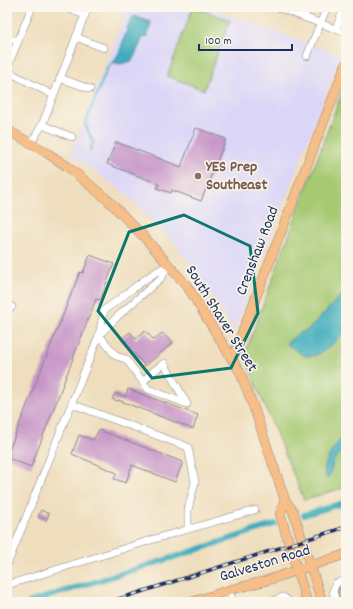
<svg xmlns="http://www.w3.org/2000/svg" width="353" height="609" viewBox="0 0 353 609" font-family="Dekko,sans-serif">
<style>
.built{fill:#dbd6f7}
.green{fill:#a6c972;stroke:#607c68}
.water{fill:#3fadbc;stroke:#2d6e8d}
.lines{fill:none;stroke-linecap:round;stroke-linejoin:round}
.stream{stroke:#3fadbc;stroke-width:2}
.canal{stroke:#3fadbc;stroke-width:6}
.building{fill:#c796c8}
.minor-casing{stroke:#85868e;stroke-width:8}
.major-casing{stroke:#85868e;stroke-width:10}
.minor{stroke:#fff;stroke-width:7}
.major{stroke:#f7be88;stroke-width:9}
.rail-casing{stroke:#1b2f5e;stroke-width:3.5}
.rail{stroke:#fbf7ec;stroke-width:2;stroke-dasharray:6;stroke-linecap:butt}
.marked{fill:none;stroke:#0f766e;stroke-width:3;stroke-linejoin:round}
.education-dot{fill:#8d6e63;stroke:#fbf7ec;stroke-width:1.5}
.labels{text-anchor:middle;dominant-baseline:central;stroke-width:3;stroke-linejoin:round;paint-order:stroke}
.education-label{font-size:16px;font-weight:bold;fill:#785e54;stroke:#fbf7ec;text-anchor:start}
.street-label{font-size:16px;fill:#1b2f5e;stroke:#fbf7ec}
</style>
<rect width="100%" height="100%" fill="#fbf7ec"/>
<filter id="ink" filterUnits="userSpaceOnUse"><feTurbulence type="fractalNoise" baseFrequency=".025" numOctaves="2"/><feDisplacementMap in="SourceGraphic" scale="8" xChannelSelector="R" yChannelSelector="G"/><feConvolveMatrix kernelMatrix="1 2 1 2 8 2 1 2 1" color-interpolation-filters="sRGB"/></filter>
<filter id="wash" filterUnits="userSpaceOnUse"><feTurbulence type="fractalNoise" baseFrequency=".012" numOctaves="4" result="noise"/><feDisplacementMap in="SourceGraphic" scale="16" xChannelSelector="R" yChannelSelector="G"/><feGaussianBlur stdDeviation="0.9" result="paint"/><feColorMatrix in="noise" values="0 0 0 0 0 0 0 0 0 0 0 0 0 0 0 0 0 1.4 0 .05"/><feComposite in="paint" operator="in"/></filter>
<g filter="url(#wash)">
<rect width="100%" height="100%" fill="#efdebd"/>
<polygon class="built" points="128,7 206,7 341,55 234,331 200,277 178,247 127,195 71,154"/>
<g class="green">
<polygon points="193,7 230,20 204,90 167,76"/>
<polygon points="346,81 346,487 304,500 244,356"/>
</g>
<g class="water">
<polygon points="134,16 151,22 148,36 143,38 132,61 120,64 113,62 119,53 130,20"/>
<path d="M346,290V331C338,339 321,357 309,356C301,356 294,348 287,344L288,342L299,333L308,330Z"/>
<path d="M346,432V445L333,462L330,475L327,478L325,477C322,459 336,446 346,432Z"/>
</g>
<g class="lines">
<polyline class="stream" points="90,151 93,142 85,124 107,69 113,62"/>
<g class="canal">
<polyline points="304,515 346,502"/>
<polyline points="30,602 184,554 275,524"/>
</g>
</g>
<g id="blocks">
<g class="building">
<polygon points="196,128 226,139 201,201 172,190 171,193 157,188 159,184 107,164 116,142 181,167"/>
<polygon points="90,255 114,264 100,300 96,299 31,467 8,458 10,454 8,453 80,272 83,273"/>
<polygon points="145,331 154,340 162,333 173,343 145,366 121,339 130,332 136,339"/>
<polygon points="128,389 198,415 193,429 118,400 118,401 112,399 115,393 125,397"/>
<polygon points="99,430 183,462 175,482 132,465 126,483 114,479 117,473 72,454 79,435 93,440"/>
<polygon points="41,510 49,514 46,520 38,517"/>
<polygon points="340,587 342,587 346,602 341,602 338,591"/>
</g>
</g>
</g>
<g filter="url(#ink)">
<use href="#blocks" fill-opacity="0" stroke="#85868e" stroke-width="1"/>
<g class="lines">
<g class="minor-casing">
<g id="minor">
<polyline points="64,7 85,15"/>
<polyline points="277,7 346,33"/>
<polyline points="304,17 308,7"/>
<polyline points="336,29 344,7"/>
<polyline points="76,37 104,48"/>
<polyline points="7,38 18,41"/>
<polyline points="307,56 327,7"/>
<polyline points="7,68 32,7"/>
<polyline points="7,71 53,95"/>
<polyline points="60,78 90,89"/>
<polyline points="42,125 72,137"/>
<polyline points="31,143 42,125 88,7"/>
<polyline points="7,304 12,307"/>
<polyline points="99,335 116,356 126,359 148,389 187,404 164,363 150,374 143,382"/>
<polyline points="99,335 118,316 161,278 169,265"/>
<polyline points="72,404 188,447 195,482 188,510 188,529"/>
<path d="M7,565L99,335L104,310C127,295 145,276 169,265"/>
<polyline points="7,585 161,537 255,510"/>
<polyline points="229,590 233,602"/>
<polyline points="270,602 283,597 290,602"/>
<polyline points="336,602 333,591 336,583 346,580"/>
</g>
</g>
<g class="major-casing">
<g id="major">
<polyline points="7,130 41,149 68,167 109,201 145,238 187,286 240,372 254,408 285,500 293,511 322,602"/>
<polyline points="232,359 346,64"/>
<polyline points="285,500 280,514 307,602"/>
<polyline points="192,602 229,590 265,581 346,554"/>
</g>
</g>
<use href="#minor" class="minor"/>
<use href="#major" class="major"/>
<g class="rail-casing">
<polyline id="rail" points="109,602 346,527"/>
</g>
<use href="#rail" class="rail"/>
</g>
</g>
<path class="marked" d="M184,215L250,246L258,313L231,368L152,378L98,311L129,232Z"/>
<circle class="education-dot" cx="198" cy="176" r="4"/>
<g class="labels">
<g class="education-label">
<text x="206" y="167">YES Prep<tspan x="206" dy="18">Southeast</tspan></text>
</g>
<g class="street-label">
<text transform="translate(258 251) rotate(-69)">Crenshaw Road</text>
<text transform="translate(221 319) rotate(58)">South Shaver Street</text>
<text transform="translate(265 564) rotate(-17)">Galveston Road</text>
</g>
</g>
<rect width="353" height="609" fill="none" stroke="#fbf7ec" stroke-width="24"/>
<path d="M199 44v6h93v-6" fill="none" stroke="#1b2f5e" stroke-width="2"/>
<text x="205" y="44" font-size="12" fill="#1b2f5e" stroke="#fbf7ec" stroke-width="3" paint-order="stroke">100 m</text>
</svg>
